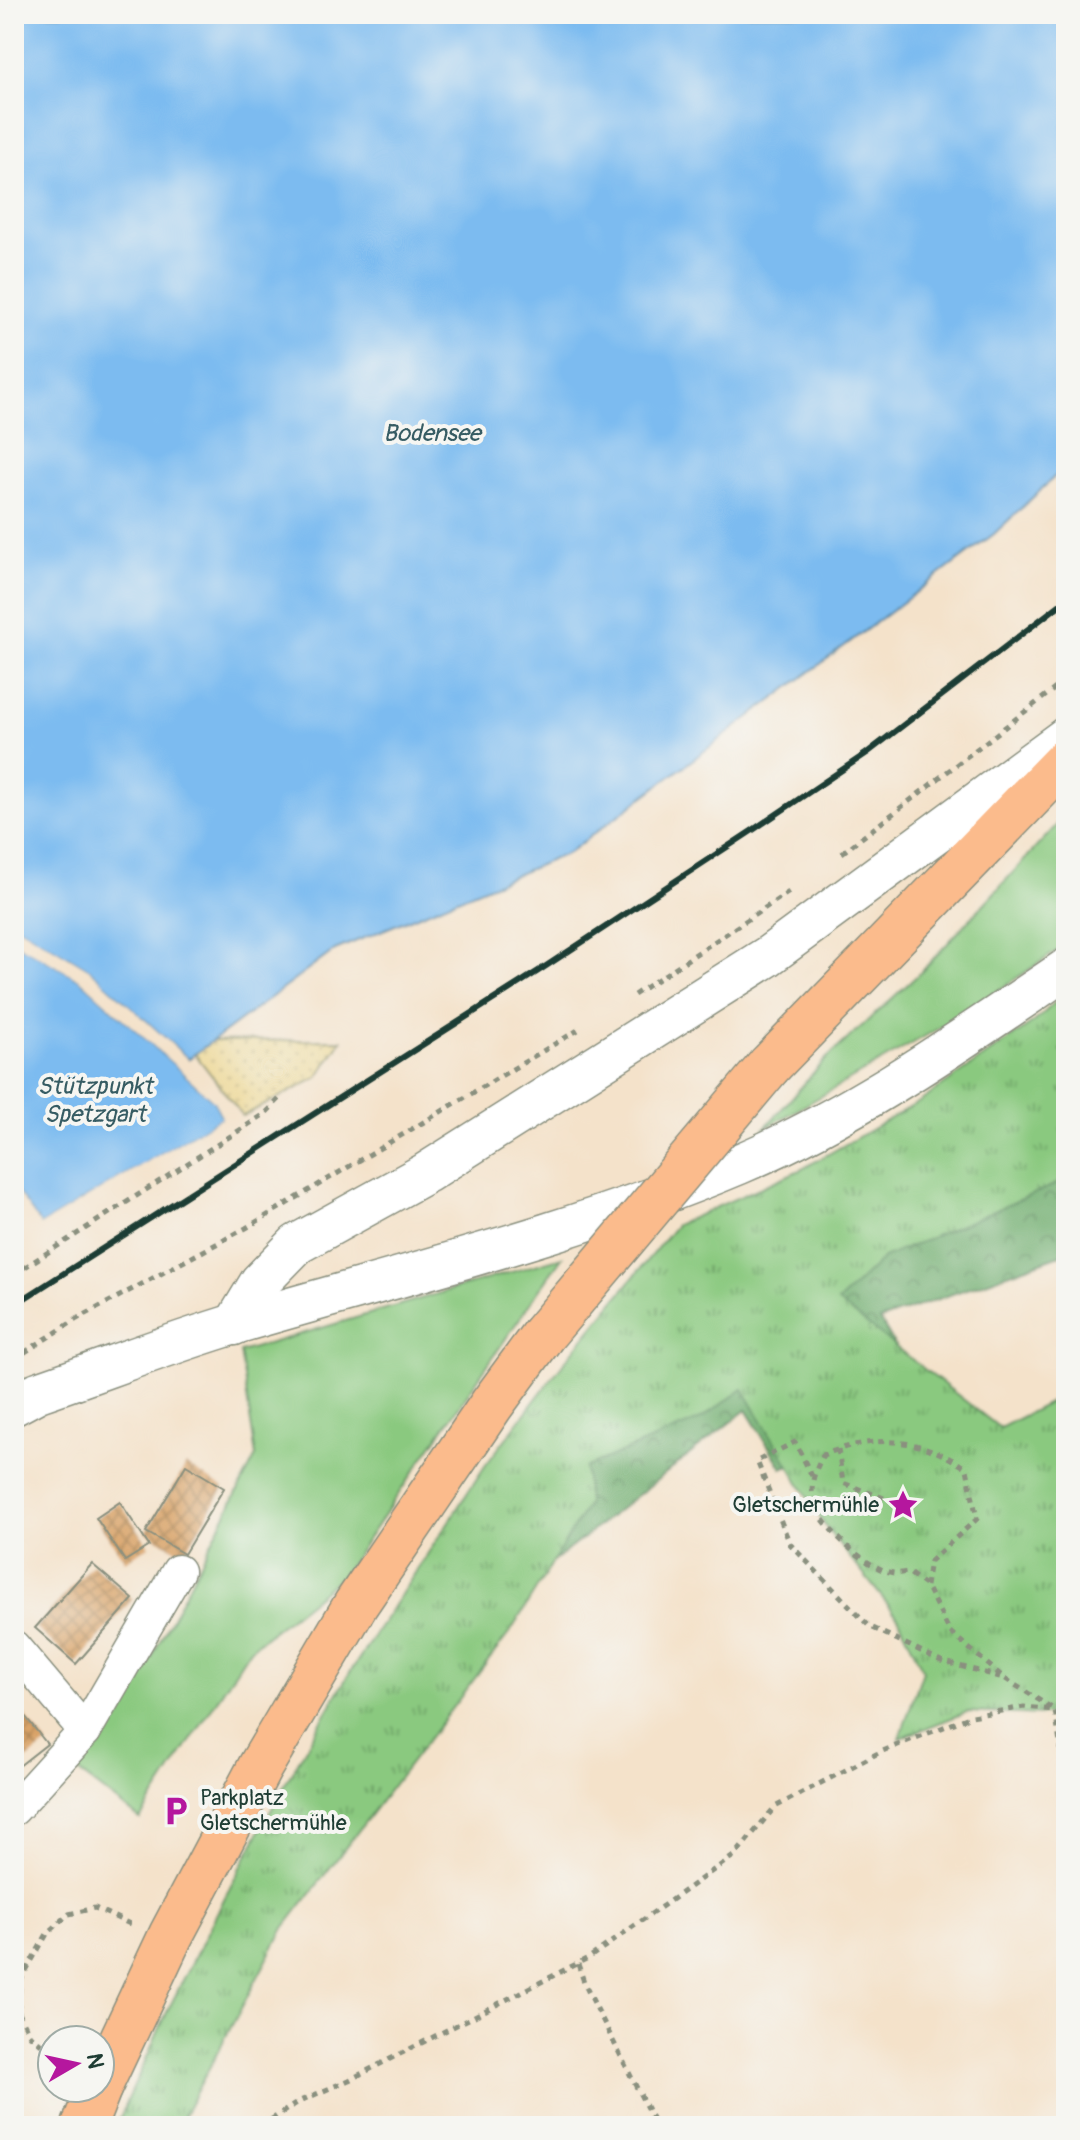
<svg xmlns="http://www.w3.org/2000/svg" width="1080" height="2140" viewBox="0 0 1080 2140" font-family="Pangolin,sans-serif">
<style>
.green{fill:#8ac97f;stroke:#54835a;stroke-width:2}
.forest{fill:url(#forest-crowns);stroke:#477551;stroke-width:2}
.sand{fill:url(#sand-dots);stroke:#868c69;stroke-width:2}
.park{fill:url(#park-tufts);stroke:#54835a;stroke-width:2}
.water{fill:#7cbbf0;stroke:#4e7c92;stroke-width:2}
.pier{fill:#f4e2ca}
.building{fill:url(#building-cross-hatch)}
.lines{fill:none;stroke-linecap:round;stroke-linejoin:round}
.minor-casing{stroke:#8a907f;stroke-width:35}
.tertiary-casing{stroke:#8a907f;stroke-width:43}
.primary-casing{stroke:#8a907f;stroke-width:47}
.path{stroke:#8a907f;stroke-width:5;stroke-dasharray:6 6;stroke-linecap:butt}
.minor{stroke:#fff;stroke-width:32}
.tertiary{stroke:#fff;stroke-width:40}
.primary{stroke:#fbbb8c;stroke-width:44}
.rail{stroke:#1f3d34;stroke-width:6}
.primary-bridge-casing{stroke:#8a907f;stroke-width:47;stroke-linecap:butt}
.primary-bridge{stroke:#fbbb8c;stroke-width:44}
.labels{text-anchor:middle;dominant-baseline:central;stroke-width:8;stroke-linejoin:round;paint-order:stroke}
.poi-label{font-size:22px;fill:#1f3d34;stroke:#f6f6f2;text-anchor:end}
.water-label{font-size:24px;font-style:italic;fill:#365c63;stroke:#f6f6f2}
</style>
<defs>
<pattern id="forest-crowns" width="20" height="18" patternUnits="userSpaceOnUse" patternTransform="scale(2)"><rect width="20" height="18" fill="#6fad6e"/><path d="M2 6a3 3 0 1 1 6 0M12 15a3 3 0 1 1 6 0" fill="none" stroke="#5b8e5b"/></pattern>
<pattern id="sand-dots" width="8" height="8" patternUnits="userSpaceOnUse" patternTransform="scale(2)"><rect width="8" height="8" fill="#eeda9e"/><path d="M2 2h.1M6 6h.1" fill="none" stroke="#ccbc89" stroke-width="1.8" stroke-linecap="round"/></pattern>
<pattern id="park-tufts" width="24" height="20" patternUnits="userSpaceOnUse" patternTransform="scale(2)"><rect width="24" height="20" fill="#8ac97f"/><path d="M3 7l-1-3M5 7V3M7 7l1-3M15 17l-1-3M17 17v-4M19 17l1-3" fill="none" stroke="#70a469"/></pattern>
<pattern id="building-cross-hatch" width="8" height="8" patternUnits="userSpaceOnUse" patternTransform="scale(2)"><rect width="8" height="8" fill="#d9a368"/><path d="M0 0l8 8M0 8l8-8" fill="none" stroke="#af8656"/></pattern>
</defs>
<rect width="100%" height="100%" fill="#f6f6f2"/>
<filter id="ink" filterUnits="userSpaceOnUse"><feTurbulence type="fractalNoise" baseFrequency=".0125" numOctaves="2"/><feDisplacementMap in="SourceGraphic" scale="16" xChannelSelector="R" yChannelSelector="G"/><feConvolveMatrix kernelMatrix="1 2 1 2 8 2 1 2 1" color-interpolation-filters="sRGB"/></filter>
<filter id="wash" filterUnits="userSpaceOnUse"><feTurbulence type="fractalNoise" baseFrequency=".006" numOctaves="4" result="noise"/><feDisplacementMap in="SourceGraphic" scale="32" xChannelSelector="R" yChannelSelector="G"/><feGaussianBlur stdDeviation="1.8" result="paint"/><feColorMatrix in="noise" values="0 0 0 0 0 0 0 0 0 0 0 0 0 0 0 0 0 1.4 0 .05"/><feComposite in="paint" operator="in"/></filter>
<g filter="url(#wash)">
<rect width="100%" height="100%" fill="#f4e2ca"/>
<g class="green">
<polygon points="1066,815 1066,945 960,1016 764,1129 826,1059 922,971"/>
<polygon points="562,1257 342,1576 250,1649 140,1819 77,1771 145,1670 256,1456 240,1352"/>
</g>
<polygon class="forest" points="1066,999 1066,1253 880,1320 931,1407 782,1468 746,1410 535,1576 629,1300 805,1199"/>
<polygon class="sand" points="342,1040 317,1078 243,1116 185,1041"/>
<polygon class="park" points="1066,992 1066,1180 883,1258 838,1302 1000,1428 1066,1394 1066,1716 967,1712 900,1738 923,1670 898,1617 827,1529 743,1389 699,1420 585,1468 588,1504 511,1631 284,1928 178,2126 117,2124 168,2010 225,1897 284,1786 347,1677 485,1466 561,1366 676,1225 802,1169 921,1101 1034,1022"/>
<g class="water">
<polygon points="14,14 1066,14 1066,466 994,534 568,853 335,950 188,1059 90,970 14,924"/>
<polygon points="14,942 81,980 214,1101 222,1117 41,1225 14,1188"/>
</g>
<g class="pier">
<polygon points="14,924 90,970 191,1062 186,1062 87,973 14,929"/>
<polygon points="14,938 84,977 217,1098 226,1117 224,1121 41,1229 14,1195 14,1188 41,1225 222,1117 214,1101 81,980 14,942"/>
</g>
<g id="blocks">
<g class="building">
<polygon points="186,1465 224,1488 184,1554 146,1532"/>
<polygon points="120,1502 149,1546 125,1561 96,1518"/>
<polygon points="92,1564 133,1599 76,1664 35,1628"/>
<polygon points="14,1702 47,1744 14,1770"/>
</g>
</g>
</g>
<g filter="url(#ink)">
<use href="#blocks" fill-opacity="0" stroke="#8a907f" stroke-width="2"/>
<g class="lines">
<g class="minor-casing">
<g id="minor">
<polyline points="14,1647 85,1731"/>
<polyline points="14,1809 85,1731 178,1571"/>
</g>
</g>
<g class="tertiary-casing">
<g id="tertiary">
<polyline points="234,1325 260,1282 297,1244 426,1173 767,957 1066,737"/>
<path d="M14,1405L38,1392C105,1369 171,1343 238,1323C406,1274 578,1232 739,1164C857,1114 961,1040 1066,969"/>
</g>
</g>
<g class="primary-casing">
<g id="primary">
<polyline points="769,1066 1066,760"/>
<polyline points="100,2086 171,1935 260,1767 356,1604 492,1404 542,1336"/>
<polyline points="84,2126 99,2088"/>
</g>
</g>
<g class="path">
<polyline points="842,853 1066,680"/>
<polyline points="634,995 792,890"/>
<polyline points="14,1274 265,1114 283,1095"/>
<polyline points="14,1359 77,1319 246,1228 578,1030"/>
<polyline points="838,1449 843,1483 903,1505"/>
<polyline points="812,1476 795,1442 757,1461 790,1544 869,1626 941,1661 1000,1677"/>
<path d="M926,1586L930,1561L977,1519L967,1469C922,1437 874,1434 823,1455C815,1471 809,1484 814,1502C820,1526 870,1572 895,1573C900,1574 904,1572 908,1572L926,1586L950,1632L1004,1678L1055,1710L1066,1784"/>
<polyline points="578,1964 585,1985 656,2126"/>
<polyline points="52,2052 30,2035 19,2013 20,1981 47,1934 69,1914 95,1908 130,1924"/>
<polyline points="261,2126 300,2101 349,2080 590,1957 735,1855 775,1807 880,1752 972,1716 1024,1707 1066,1711"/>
</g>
<use href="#minor" class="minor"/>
<use href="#tertiary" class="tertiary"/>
<use href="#primary" class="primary"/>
<polyline class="rail" points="14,1305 540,970 753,830 867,753 1066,600"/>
<g class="primary-bridge-casing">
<polyline id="primary-bridge" points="542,1336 769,1066"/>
</g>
<use href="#primary-bridge" class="primary-bridge"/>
</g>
</g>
<defs>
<g id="sight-bare" transform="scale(2.4)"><path d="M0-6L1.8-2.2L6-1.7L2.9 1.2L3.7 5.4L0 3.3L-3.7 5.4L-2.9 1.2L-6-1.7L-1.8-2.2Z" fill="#b5179e" stroke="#f6f6f2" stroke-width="2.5" paint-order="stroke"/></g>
<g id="parking-bare" transform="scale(2.4)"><path d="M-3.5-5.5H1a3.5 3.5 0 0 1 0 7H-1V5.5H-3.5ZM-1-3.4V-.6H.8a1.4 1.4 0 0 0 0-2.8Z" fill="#b5179e" stroke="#f6f6f2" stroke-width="2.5" paint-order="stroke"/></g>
</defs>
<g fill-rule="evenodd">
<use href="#sight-bare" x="903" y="1505"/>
<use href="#parking-bare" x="176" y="1811"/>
</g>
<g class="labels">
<g class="poi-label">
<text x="879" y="1505">Gletschermühle</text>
<text x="200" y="1798" text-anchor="start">Parkplatz<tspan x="200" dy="25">Gletschermühle</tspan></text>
</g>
<g class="water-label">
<text x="432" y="433">Bodensee</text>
<text x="95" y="1086">Stützpunkt<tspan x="95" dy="28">Spetzgart</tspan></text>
</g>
</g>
<rect width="1080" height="2140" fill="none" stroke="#f6f6f2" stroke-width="48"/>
<g transform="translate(76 2064) rotate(81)"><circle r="38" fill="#f6f6f2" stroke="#a0aca6" stroke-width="2"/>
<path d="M0-6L14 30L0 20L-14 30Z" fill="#b5179e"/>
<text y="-12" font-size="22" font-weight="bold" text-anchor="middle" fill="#1f3d34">N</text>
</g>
</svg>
